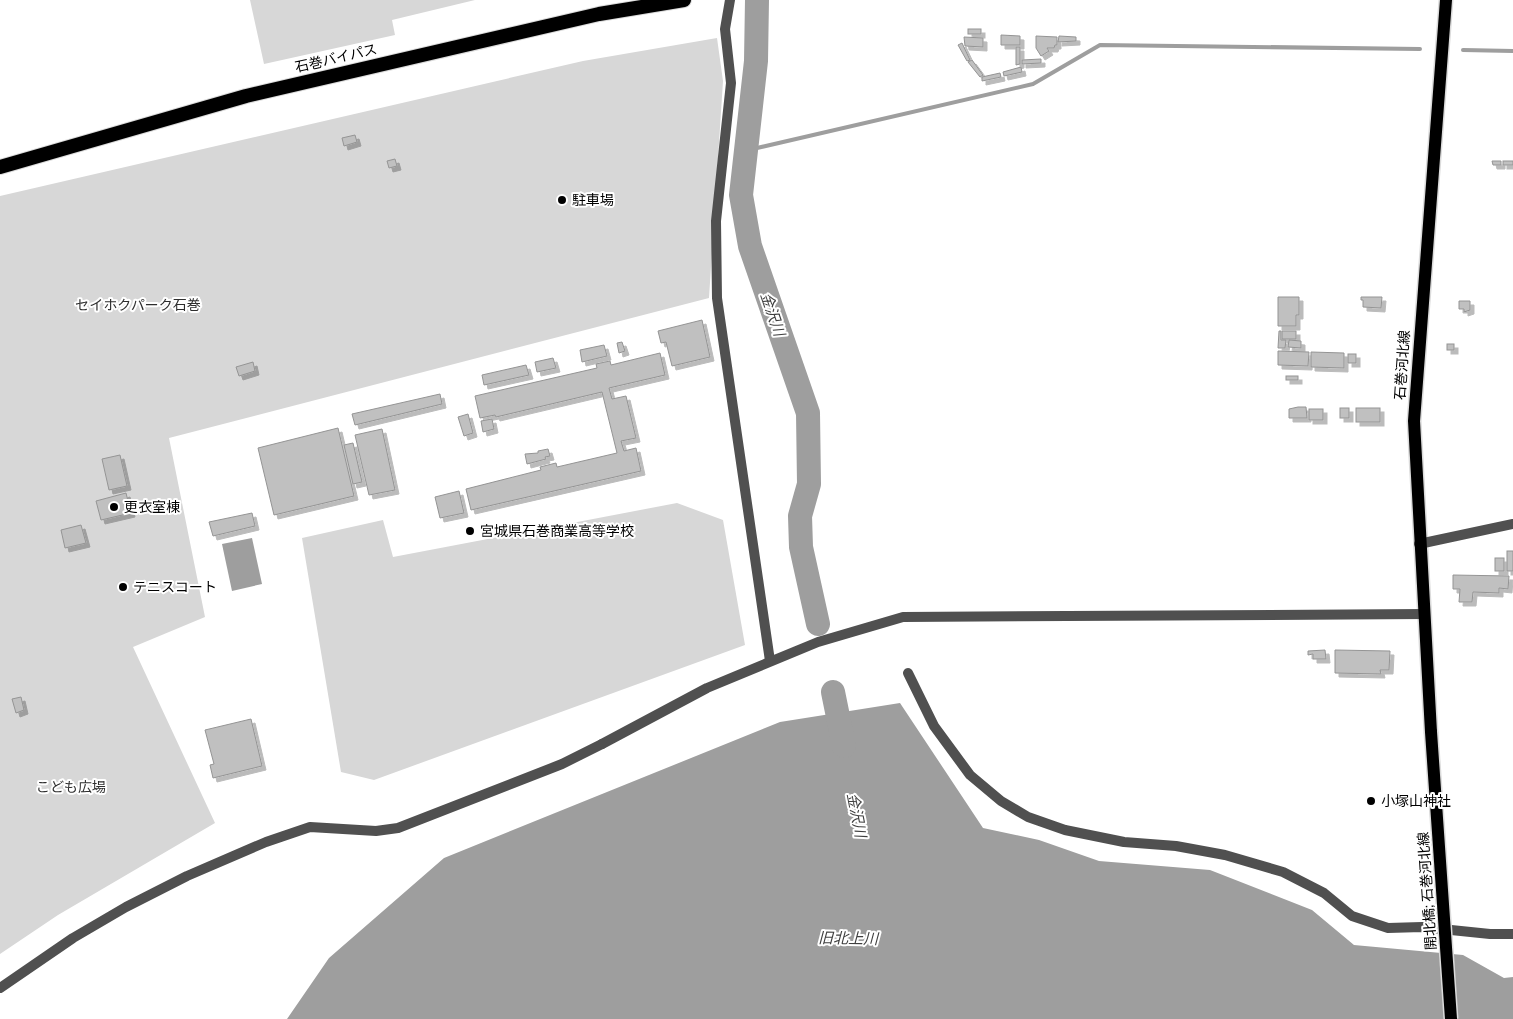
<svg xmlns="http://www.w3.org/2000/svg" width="1513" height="1019" viewBox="0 0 1513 1019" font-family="'Archivo Narrow','Noto Sans JP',sans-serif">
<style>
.green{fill:#d7d7d7}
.water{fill:#9e9e9e}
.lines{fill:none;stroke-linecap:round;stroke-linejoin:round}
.stream{stroke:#9e9e9e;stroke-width:4}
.river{stroke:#9e9e9e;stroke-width:24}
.building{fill:#c0c0c0;stroke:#949494;filter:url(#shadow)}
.primary-casing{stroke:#dbdbdb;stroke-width:15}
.trunk-casing{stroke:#dbdbdb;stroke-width:16}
.minor{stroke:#505050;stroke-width:10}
.tertiary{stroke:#505050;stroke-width:10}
.primary{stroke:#000;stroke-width:12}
.trunk{stroke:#000;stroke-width:14}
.primary-bridge-casing{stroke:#dbdbdb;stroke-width:15;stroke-linecap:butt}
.primary-bridge{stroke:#000;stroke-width:12}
.poi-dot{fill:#000;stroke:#fff;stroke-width:2}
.labels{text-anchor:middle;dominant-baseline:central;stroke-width:4;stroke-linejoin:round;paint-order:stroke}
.street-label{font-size:14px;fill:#000;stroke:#fff}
.poi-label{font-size:14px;fill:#000;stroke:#fff;text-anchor:start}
.park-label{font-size:14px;fill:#2e2e2e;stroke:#fff}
.water-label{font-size:15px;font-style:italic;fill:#3f3f3f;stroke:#fff}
</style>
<defs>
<filter id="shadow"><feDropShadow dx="4" dy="4" stdDeviation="0" flood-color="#0004"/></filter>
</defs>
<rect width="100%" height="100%" fill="#fff"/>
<g class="green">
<polygon points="250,0 475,0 392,20 395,35 264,64"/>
<polygon points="717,38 723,81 709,298 169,438 205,617 133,647 215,823 58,915 0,954 0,196 583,61"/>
<polygon points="677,503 723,520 745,645 374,780 341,772 302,538 383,520 393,557"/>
</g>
<g class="water">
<polygon points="252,538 262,584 232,591 222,544"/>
<polygon points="900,703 983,828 1039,840 1099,861 1210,870 1312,910 1354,945 1463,955 1504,978 1513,977 1513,1019 287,1019 329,958 444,858 780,722"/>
</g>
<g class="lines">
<g class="stream">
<polyline points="1463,50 1513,51"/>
<polyline points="747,148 757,148 1033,84 1100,45 1420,49"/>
</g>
<g class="river">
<polyline points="757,0 756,61 741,195 750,246 808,413 809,484 800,516 801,547 818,624"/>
<polyline points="833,692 844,746"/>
</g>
</g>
<g class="building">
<rect x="968" y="29" width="13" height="5"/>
<polygon points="1001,35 1020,36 1020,45 1001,45"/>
<polygon points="1036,36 1057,37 1057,45 1055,45 1054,48 1047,48 1049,51 1041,56 1036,48"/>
<polygon points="1059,36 1076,37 1076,41 1058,42"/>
<polygon points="964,37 983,38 983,47 965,46"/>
<polygon points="962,43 970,60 967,61 958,45"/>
<polygon points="1016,47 1020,47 1020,64 1016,65"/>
<polygon points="1041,59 1041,63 1022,64 1022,60"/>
<polygon points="972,60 983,75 980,77 968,62"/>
<polygon points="1021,67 1022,72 1004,76 1003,72"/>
<polygon points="1000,73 1001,77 982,81 982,77"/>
<polygon points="355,135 357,142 344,146 342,138"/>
<polygon points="395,159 397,166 389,168 387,161"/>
<polygon points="1492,161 1501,161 1501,165 1493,165"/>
<rect x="1503" y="161" width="10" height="4"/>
<polygon points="1278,297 1299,297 1299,315 1296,315 1296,326 1278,326"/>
<polygon points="1361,297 1382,297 1381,308 1363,307 1363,300 1361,300"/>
<polygon points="1459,301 1470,301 1470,310 1464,312 1464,309 1459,309"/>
<polygon points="702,320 710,357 672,366 666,342 661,343 658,331"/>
<polygon points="1279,331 1281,331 1281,340 1286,340 1285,348 1278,348"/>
<rect x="1282" y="331" width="14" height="8"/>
<polygon points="1289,340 1301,341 1301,348 1288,347"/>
<polygon points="622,342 625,351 619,353 617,343"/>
<rect x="1447" y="344" width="7" height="6"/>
<polygon points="604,345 607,356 582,362 580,350"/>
<polygon points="1278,351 1309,352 1308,366 1278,365"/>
<polygon points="1311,352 1344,353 1344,368 1311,367"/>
<polygon points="660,353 665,375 609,388 612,399 626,396 636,438 621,441 624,451 636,448 641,471 471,510 466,489 541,470 540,467 556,463 557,467 617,453 602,392 496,417 495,415 480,418 475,396 597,368 596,364 610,361 611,365"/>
<rect x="1348" y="354" width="8" height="9"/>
<polygon points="553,358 556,368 537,372 535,362"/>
<polygon points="253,362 255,371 239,376 236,367"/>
<polygon points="526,365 529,375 484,385 482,375"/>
<rect x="1286" y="376" width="12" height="4"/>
<polygon points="440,394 442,404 355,425 352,414"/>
<polygon points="1298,407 1306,407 1307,418 1289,418 1289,409"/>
<rect x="1340" y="408" width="9" height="10"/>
<rect x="1356" y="408" width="24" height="14"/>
<rect x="1309" y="409" width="14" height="11"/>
<polygon points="468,414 473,433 464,436 458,417"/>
<polygon points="492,419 494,429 483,432 481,421"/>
<polygon points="338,428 354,496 274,515 258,448"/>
<polygon points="382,429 395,490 369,495 355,435"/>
<polygon points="353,443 362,482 353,484 344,445"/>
<polygon points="548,449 550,456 545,457 546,459 527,464 525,454 538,453 538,451"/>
<polygon points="120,455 127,486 109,490 102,459"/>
<polygon points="459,491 464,513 440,518 435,497"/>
<polygon points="126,493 131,513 101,520 96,501"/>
<polygon points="252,513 255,526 213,536 209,522"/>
<polygon points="81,525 86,543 65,548 61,530"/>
<rect x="1507" y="551" width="6" height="20"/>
<rect x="1495" y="558" width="9" height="13"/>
<polygon points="1453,575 1509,576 1508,589 1499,588 1499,593 1473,592 1472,602 1459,602 1460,589 1453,589"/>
<polygon points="1325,650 1326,659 1313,659 1313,654 1308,655 1308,651"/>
<polygon points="1335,650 1390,651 1389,670 1380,670 1381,674 1335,673"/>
<polygon points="21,697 24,710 16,713 12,699"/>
<polygon points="251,719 262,766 213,778 210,765 214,764 205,730"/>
</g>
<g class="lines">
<g class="primary-casing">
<polyline id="primary" points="1431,732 1414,421 1446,0"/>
</g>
<g class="trunk-casing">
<polyline id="trunk" points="0,167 246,96 599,14 684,0"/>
</g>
<g class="minor">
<polyline points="730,0 725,29 731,83 716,221 717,298 770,661"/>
<polyline points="1419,544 1513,524"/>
<polyline points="908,673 934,726 970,775 1001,801 1028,817 1065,830 1124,842 1176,846 1225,855 1283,872 1324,893 1352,916 1388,928 1422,927 1490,934 1513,934"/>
<polyline points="602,744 707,688 818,642 903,617 1425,614"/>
</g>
<polyline class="tertiary" points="0,988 73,938 126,907 187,876 266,842 310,827 376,831 398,828 562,764 602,744"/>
<use href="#primary" class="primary"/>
<use href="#trunk" class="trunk"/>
<g class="primary-bridge-casing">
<polyline id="primary-bridge" points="1431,732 1451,1019"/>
</g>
<use href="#primary-bridge" class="primary-bridge"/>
</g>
<g class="poi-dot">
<circle cx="562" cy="200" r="5"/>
<circle cx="114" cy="507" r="5"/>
<circle cx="470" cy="531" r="5"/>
<circle cx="123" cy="587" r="5"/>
<circle cx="1371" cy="801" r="5"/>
</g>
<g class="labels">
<g class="street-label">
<text transform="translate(336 58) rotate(-13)">石巻バイパス</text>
<text transform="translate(1402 365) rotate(-86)">石巻河北線</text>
<text transform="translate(1427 891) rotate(-94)">開北橋; 石巻河北線</text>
</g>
<g class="poi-label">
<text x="572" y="200">駐車場</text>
<text x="124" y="507">更衣室棟</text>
<text x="480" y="531">宮城県石巻商業高等学校</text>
<text x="133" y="587">テニスコート</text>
<text x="1381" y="801">小塚山神社</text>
</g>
<g class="park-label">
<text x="138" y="305">セイホクパーク石巻</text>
<text x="71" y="787">こども広場</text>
</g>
<g class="water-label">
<text transform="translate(773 314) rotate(71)">金沢川</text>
<text transform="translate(857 815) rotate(79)">金沢川</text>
<text transform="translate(848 938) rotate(1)">旧北上川</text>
</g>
</g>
</svg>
